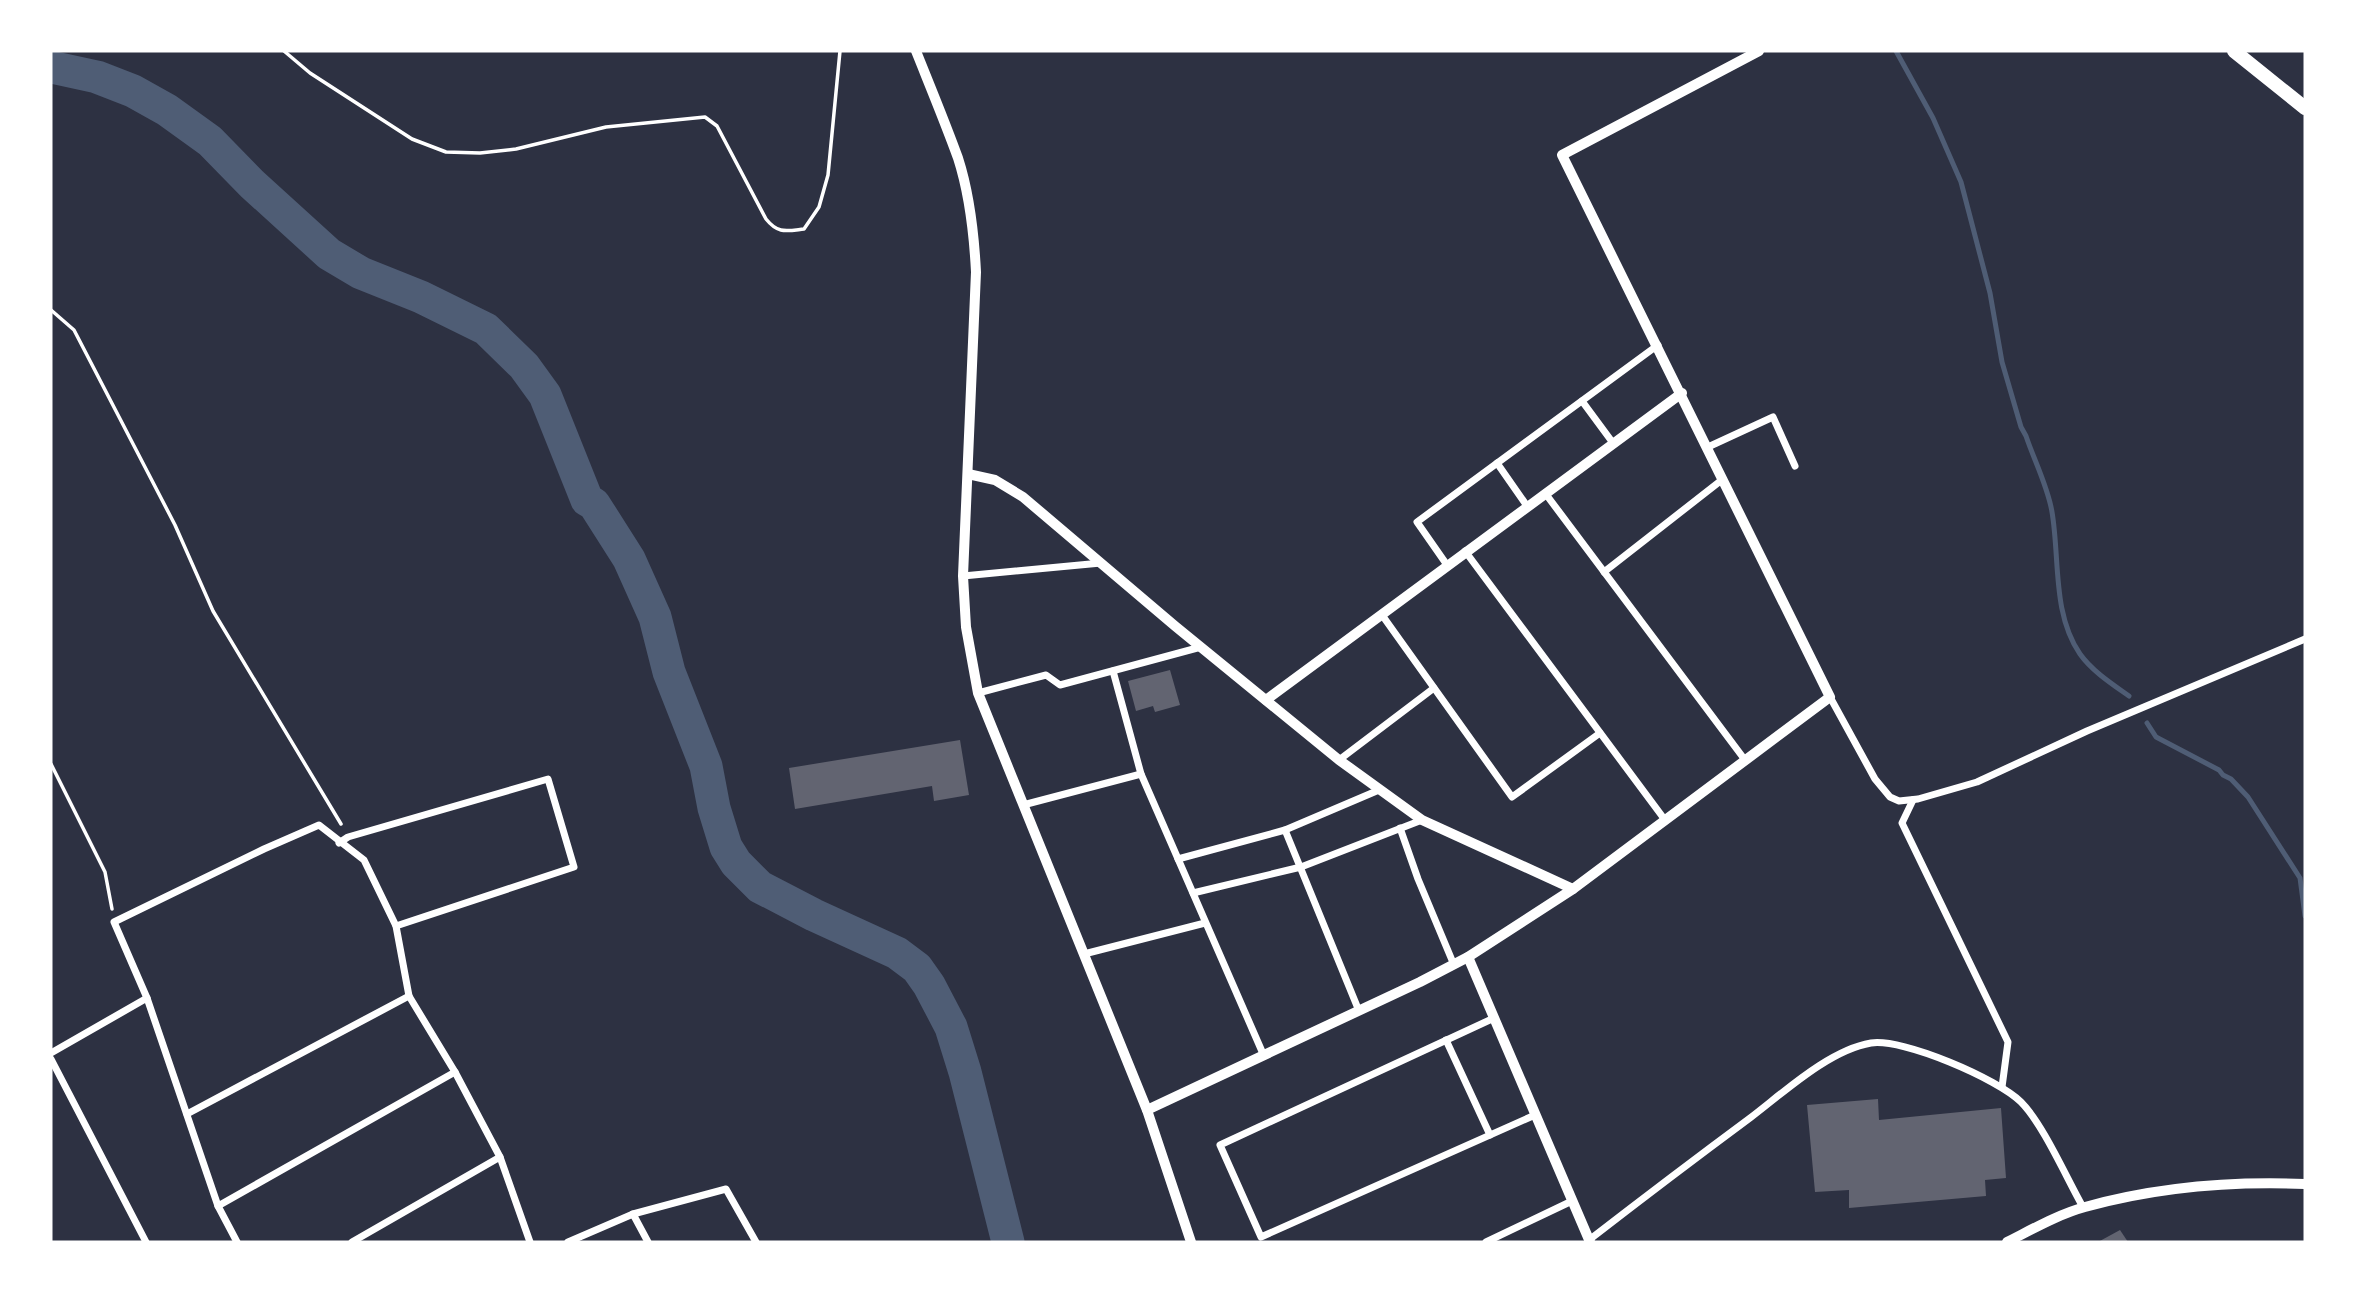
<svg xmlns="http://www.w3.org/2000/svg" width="2356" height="1293" viewBox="0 0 2356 1293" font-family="Lato,sans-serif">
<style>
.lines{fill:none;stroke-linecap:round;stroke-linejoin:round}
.stream{stroke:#4f5d75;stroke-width:5}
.river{stroke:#4f5d75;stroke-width:33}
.building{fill:#626471}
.path{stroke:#fff;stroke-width:3.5}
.minor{stroke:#fff;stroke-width:7}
.tertiary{stroke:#fff;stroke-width:10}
.trunk{stroke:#fff;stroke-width:14}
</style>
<rect width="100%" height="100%" fill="#2d3142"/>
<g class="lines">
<g class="stream">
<path d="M1896,51L1933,118L1961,182L1990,293L2002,362L2021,427L2026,436C2034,460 2048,487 2052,512C2060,559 2052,613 2080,654C2092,671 2112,684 2129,696"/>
<polyline points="2147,723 2156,737 2219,770 2223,775 2231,779 2248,797 2300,878 2305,916"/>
</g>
<polyline class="river" points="51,67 97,77 133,91 167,110 210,141 252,184 329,254 361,273 421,297 486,329 524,366 545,395 587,500 594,504 629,559 655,617 669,672 706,766 714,808 726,847 736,863 760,887 814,915 897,953 917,968 929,985 951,1027 965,1072 1008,1242"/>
</g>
<g class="building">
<polygon points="1170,670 1180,705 1155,712 1153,706 1136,711 1128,681"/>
<polygon points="960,740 969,795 934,801 932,786 795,809 789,768"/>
<polygon points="1878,1099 1879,1120 2001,1108 2006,1178 1985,1180 1986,1196 1849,1208 1849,1190 1815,1192 1807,1105"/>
<polygon points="2120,1230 2128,1242 2098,1242"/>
</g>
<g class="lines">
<g class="path">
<path d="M284,51L310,73L412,139L446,152L480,153L516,149L606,127L705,117L717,126L766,219C778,234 786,231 804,229L819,207L828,175L840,51"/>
<polyline points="51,310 74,330 175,525 213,611 341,824"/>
<polyline points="51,764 105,872 112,909"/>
</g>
<g class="minor">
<polyline points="1582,401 1613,443"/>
<polyline points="1708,447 1773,417 1795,466"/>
<polyline points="1497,463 1527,506"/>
<polyline points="1545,493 1745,760"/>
<polyline points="1465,551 1665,820"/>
<polyline points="1447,565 1417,522 1658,345"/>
<polyline points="1604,572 1723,479"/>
<polyline points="963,576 1101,563"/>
<polyline points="1382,615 1512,797 1600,733"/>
<polyline points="1113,671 1141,774 1264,1056"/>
<polyline points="978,693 1046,675 1060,685 1201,647"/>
<polyline points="1830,697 1875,779 1890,797 1899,801 1918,799 1977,782 2087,731 2305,639"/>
<polyline points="1339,760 1434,688"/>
<polyline points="1913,800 1902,823 2008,1042 2002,1087"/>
<polyline points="1023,805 1141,774"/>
<polyline points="1400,828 1418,879 1454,965"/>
<polyline points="1285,830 1359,1011"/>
<polyline points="339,843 348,837 548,779 574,867 396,926"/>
<polyline points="1178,859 1285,830 1379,790"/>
<polyline points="1193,893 1301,867 1422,820"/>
<polyline points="1084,954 1205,923"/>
<polyline points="1494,1018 1220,1145 1261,1237 1535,1115"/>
<polyline points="1446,1040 1490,1135"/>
<polyline points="51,1053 147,998"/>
<polyline points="51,1059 146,1242"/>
<polyline points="187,1114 409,996"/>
<polyline points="218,1206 455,1072"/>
<polyline points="633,1214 726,1189 756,1242"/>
<path d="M1589,1240C1642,1199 1696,1158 1750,1118C1783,1093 1829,1050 1871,1043C1903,1038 1998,1079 2021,1102C2043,1124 2067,1179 2083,1207"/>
<polyline points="237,1242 218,1206 147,998 114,922 264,849 319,825 364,860 396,926 409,996 455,1072 500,1157 530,1242"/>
<polyline points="352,1242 500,1157"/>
<polyline points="568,1242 633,1214 648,1242"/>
<polyline points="1486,1242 1572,1201"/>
</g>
<g class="tertiary">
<path d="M916,51C930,86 945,122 958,158C970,195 974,233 976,272L963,576L966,627L978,693L1147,1110L1191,1242"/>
<polyline points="968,474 995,480 1023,497 1175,626 1339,760 1422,820 1573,889"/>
<polyline points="1266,700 1682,393"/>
<polyline points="1468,957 1590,1242"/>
<polyline points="1147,1110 1420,982 1468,957 1573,889 1830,697 1562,155 1759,51"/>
<path d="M2007,1242C2031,1230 2059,1214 2085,1207C2157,1187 2231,1181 2305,1184"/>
</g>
<polyline class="trunk" points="2234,51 2305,108"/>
</g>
<rect width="2356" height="1293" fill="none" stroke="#ffffff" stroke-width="105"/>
</svg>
